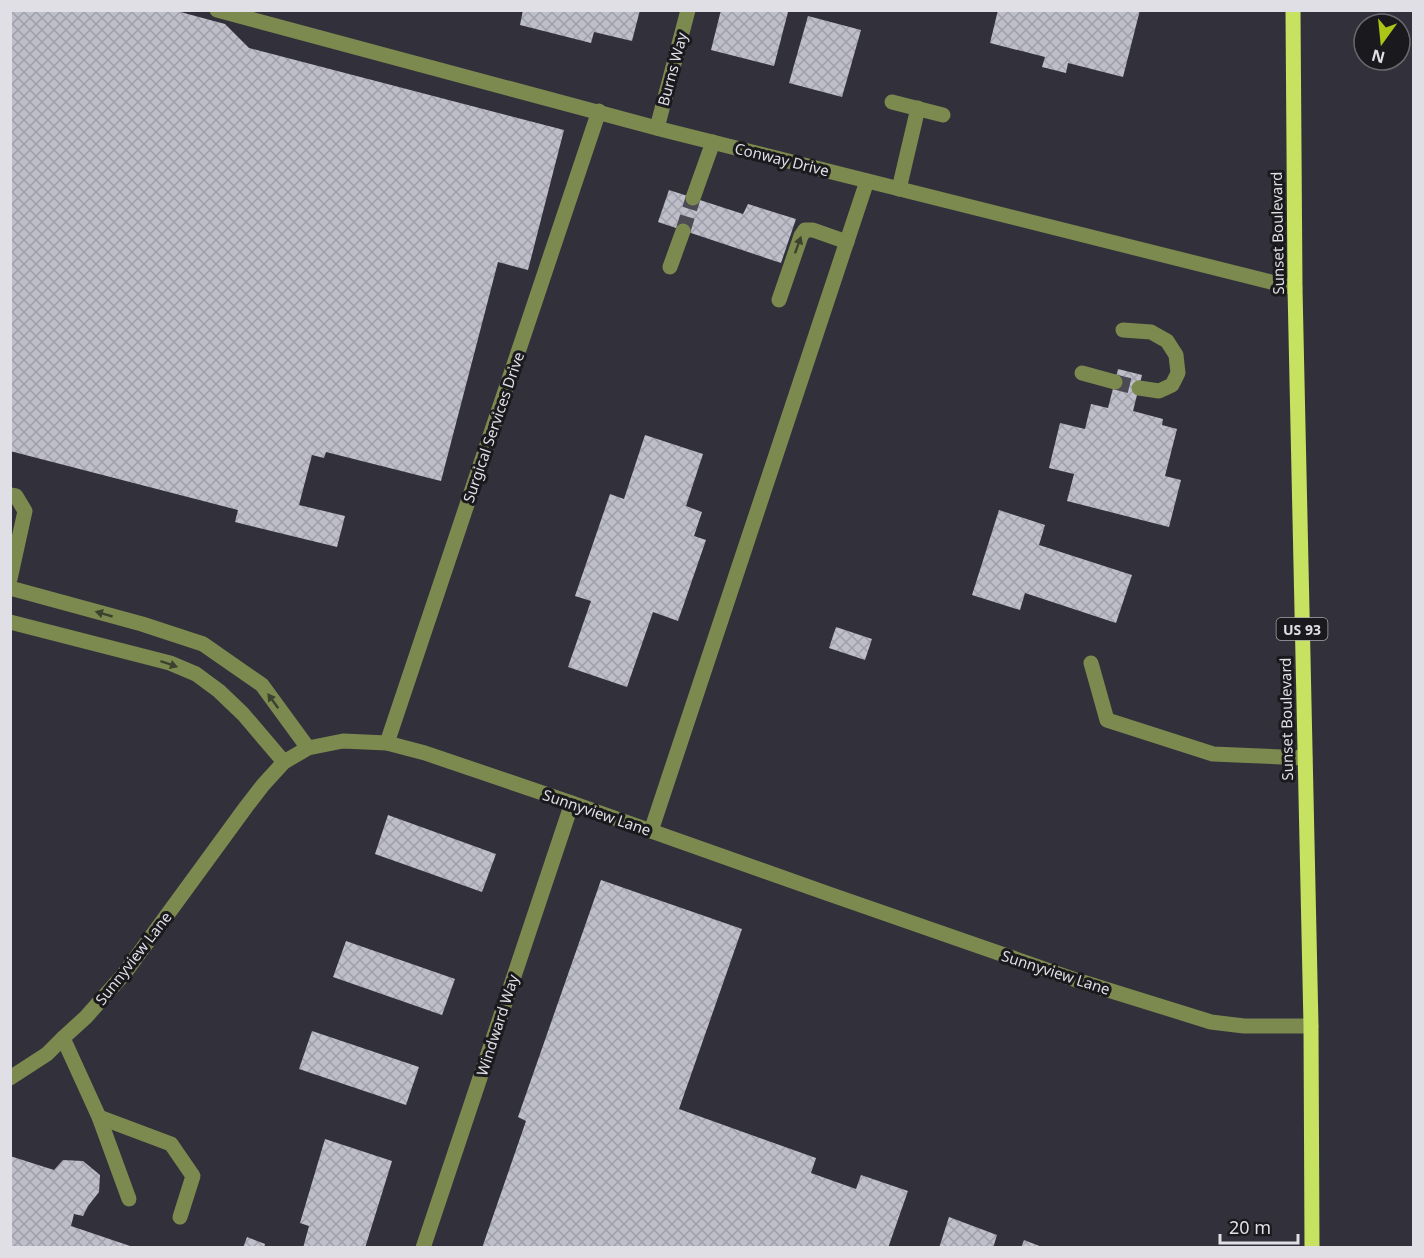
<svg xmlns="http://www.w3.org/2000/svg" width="1424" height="1258" viewBox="0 0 1424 1258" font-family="'Noto Sans',sans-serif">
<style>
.building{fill:url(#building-cross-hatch)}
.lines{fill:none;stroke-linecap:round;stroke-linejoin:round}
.minor-tunnel{stroke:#4c4b54;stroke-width:15;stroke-dasharray:15 8;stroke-linecap:butt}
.minor{stroke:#7d8a4f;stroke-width:15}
.major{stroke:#c7e160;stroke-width:15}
.oneway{fill:#3d412f}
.labels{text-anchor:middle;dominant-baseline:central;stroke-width:6;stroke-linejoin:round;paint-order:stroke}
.shield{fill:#1a1a1e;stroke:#a4a4a9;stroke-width:1.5}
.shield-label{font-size:14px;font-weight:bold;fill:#dfdfe5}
.street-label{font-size:15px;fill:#dfdfe5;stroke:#1a1a1e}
</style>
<defs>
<pattern id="building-cross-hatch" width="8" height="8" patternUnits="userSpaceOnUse" patternTransform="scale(1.5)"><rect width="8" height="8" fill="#bebeca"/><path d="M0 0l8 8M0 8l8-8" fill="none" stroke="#9f9fa9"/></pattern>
</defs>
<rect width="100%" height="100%" fill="#32313b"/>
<g class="building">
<polygon points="10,10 173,10 225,24 249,48 564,130 528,270 498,262 441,481 326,452 324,458 312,455 299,505 345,516 337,547 235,522 238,510 10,451"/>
<polygon points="523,10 640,10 632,41 594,32 591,43 520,25"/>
<polygon points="721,10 783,10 788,12 774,66 711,50"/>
<polygon points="998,10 1140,10 1123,77 1068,63 1066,73 1042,67 1045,57 990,43"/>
<polygon points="808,16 861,30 842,97 789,83"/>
<polygon points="669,190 743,214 748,204 796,219 781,263 658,222"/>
<polygon points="1118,369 1142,375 1133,411 1163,419 1162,425 1177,429 1165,476 1181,480 1169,527 1067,501 1074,474 1049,468 1060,423 1085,429 1091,404 1108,408"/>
<polygon points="645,435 703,454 686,506 702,512 694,536 706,540 678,621 653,612 627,687 568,667 591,601 575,596 610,494 624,499"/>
<polygon points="999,510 1045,525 1039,545 1132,575 1116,623 1025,593 1020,610 972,595"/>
<polygon points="836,627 872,639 865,660 829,648"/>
<polygon points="388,815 496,854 482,892 375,854"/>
<polygon points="601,880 742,929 679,1109 816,1158 811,1173 856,1189 861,1175 908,1191 888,1248 482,1248 526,1121 518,1117"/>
<polygon points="346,941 455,979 442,1015 333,977"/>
<polygon points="312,1031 419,1067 406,1105 299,1069"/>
<polygon points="325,1139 392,1161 365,1248 303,1248 309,1226 300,1223"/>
<polygon points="10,1156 54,1170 63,1160 83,1161 100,1175 99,1192 88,1206 83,1216 74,1214 71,1226 136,1248 10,1248"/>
<polygon points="949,1217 997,1235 993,1248 939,1248"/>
<polygon points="247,1237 265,1244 264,1248 243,1248"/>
<polygon points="1024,1240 1042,1247 1042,1248 1021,1248"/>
</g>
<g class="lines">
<g class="minor-tunnel">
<polyline points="683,231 693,198"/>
<polyline points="1115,382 1139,388"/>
</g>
<g class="minor">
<polyline points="217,10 664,130 1295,288"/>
<polyline points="892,102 943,115"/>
<polyline points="657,128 688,10"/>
<polyline points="899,189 918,108"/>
<polyline points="693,198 713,142"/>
<polyline points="670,267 683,231"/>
<polyline points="779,300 801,236 805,230 813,230 847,242"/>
<polyline points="1123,330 1151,332 1167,341 1176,355 1178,373 1172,385 1159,391 1139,388"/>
<polyline points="1082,373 1115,382"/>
<polyline points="10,495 16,496 25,511 10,579"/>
<polyline points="10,588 142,624 203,644 262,685 308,748"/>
<polyline points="10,622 170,663 196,674 219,691 243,714 284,762"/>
<polyline points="1091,663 1107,720 1213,754 1305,758"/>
<polyline points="387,743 599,111"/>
<polyline points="651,831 867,181"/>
<polyline points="63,1038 99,1117 129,1199"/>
<polyline points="10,1078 47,1054 63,1038 86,1017 124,974 246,807 263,785 284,762 308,748 343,741 387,743 425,753 572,803 829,894 1076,980 1211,1022 1244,1026 1311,1026"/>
<polyline points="99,1117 171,1144 193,1176 180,1217"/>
<polyline points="423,1248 572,803"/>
</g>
<polyline class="major" points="1293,10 1295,288 1311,1026 1312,1248"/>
</g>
<defs><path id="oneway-solid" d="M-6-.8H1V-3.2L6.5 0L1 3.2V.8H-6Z" transform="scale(1.5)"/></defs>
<g class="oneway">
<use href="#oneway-solid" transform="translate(798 245) rotate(-70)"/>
<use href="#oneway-solid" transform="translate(104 614) rotate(-164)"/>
<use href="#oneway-solid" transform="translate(169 664) rotate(19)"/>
<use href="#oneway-solid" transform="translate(273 701) rotate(-126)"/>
</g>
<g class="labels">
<rect class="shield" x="1276.5" y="618" width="51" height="22" rx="4.5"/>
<g class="shield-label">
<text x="1302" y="629">US 93</text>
</g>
<g class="street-label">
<text transform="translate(672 69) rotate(-75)">Burns Way</text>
<text transform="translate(782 159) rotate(14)">Conway Drive</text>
<text transform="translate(1277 233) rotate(-91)">Sunset Boulevard</text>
<text transform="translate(493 427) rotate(-71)">Surgical Services Drive</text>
<text transform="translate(1286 719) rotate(-91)">Sunset Boulevard</text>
<text transform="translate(597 812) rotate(19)">Sunnyview Lane</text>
<text transform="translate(133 958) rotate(-52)">Sunnyview Lane</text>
<text transform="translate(1056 972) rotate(18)">Sunnyview Lane</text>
<text transform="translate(497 1025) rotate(-72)">Windward Way</text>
</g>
</g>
<rect width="1424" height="1258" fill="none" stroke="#dfdfe5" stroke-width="24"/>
<g transform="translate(1382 42) rotate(195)"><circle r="28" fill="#1a1a1e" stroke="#69696e" stroke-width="1.5"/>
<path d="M0-4.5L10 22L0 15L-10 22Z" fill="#abc615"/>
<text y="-9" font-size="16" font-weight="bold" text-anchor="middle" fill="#dfdfe5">N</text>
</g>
<path d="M1220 1234v9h78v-9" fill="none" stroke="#dfdfe5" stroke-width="3"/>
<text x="1229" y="1234" font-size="18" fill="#dfdfe5" stroke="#1a1a1e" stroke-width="4.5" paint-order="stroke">20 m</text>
</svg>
